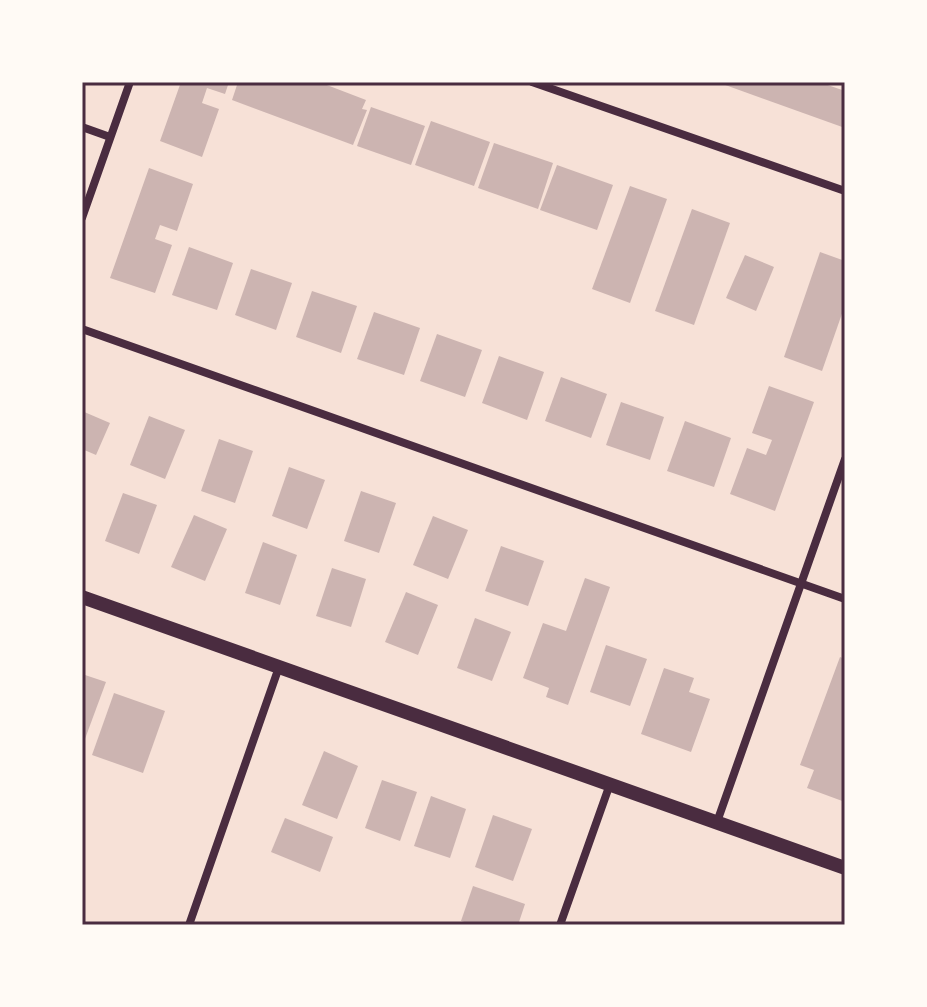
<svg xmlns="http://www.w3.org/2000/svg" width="927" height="1007" viewBox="0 0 927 1007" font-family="'Work Sans',sans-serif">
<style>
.building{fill:#ccb4b1}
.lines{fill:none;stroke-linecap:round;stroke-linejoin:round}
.minor{stroke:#4a2c40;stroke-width:8}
.tertiary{stroke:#4a2c40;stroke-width:14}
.neatline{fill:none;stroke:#4a2c40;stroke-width:3}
</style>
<rect width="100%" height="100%" fill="#f7e1d7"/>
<g class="building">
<polygon points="181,82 229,82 225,94 207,88 202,103 219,109 202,157 160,141"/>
<polygon points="238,82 319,82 366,100 362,109 367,110 353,145 232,100"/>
<polygon points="717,82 819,82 845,91 845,128"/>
<polygon points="371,107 425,126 411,165 357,146"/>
<polygon points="431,121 490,142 474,186 415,165"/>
<polygon points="494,143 553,163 538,209 478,188"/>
<polygon points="557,165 613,185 597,230 540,210"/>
<polygon points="149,168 193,184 177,231 160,225 155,239 172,245 155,293 110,278"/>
<polygon points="630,186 667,199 630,303 592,289"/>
<polygon points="692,209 730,223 694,325 655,311"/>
<polygon points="189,247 233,263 217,310 172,295"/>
<polygon points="820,252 845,261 845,305 822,371 784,357"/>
<polygon points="745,255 774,267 756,311 726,298"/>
<polygon points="251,269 292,283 276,330 235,315"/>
<polygon points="312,291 357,306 341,353 296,337"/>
<polygon points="374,312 420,328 404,375 357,359"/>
<polygon points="437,334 482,350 465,397 420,381"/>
<polygon points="499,356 544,372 527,420 482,403"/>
<polygon points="561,377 607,394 591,438 545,421"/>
<polygon points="769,386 814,402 775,511 730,494 747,448 766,455 772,440 752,433"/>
<polygon points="621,402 664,417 650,460 606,445"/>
<polygon points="82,411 110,423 96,455 82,449"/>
<polygon points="149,416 185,430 165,479 130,465"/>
<polygon points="685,421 731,438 714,487 667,471"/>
<polygon points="219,439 253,451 235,503 201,491"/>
<polygon points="289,467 325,480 307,529 272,516"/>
<polygon points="361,491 396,503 379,553 344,541"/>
<polygon points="123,493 157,505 139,554 105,541"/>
<polygon points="194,515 227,529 205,581 171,567"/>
<polygon points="433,516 468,530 448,579 413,565"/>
<polygon points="263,542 297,555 280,605 245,593"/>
<polygon points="501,546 544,561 528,606 485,591"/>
<polygon points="332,568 366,579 351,627 316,616"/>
<polygon points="585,578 610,587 568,705 546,697 549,688 523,678 543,623 566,631"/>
<polygon points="406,592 438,605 418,655 385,642"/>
<polygon points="475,618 511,632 492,681 457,668"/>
<polygon points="606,645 647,659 630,706 590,692"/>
<polygon points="840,657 845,659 845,802 807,788 814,770 800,765"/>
<polygon points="664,668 694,678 689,692 710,699 691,752 641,734"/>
<polygon points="82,674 106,682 82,747"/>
<polygon points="114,693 165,711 143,773 92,755"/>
<polygon points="324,751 358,766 337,819 302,805"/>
<polygon points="382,780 417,792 400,841 365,828"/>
<polygon points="431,796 466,809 450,858 414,846"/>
<polygon points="493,815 532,829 513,881 475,867"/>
<polygon points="285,818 333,837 320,872 271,852"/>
<polygon points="473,886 525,904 518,925 474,925 461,921"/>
</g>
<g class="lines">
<g class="minor">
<polyline points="532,82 845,191"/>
<polyline points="82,127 110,137"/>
<polyline points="82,218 130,82"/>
<polyline points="82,329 845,599"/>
<polyline points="717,822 845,459"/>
<polyline points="189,925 279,667"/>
<polyline points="560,925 610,784"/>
</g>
<polyline class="tertiary" points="82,597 845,868"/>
</g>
<rect width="927" height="1007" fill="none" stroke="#fffaf5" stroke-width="168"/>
<rect x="84" y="84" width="759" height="839" class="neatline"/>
</svg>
